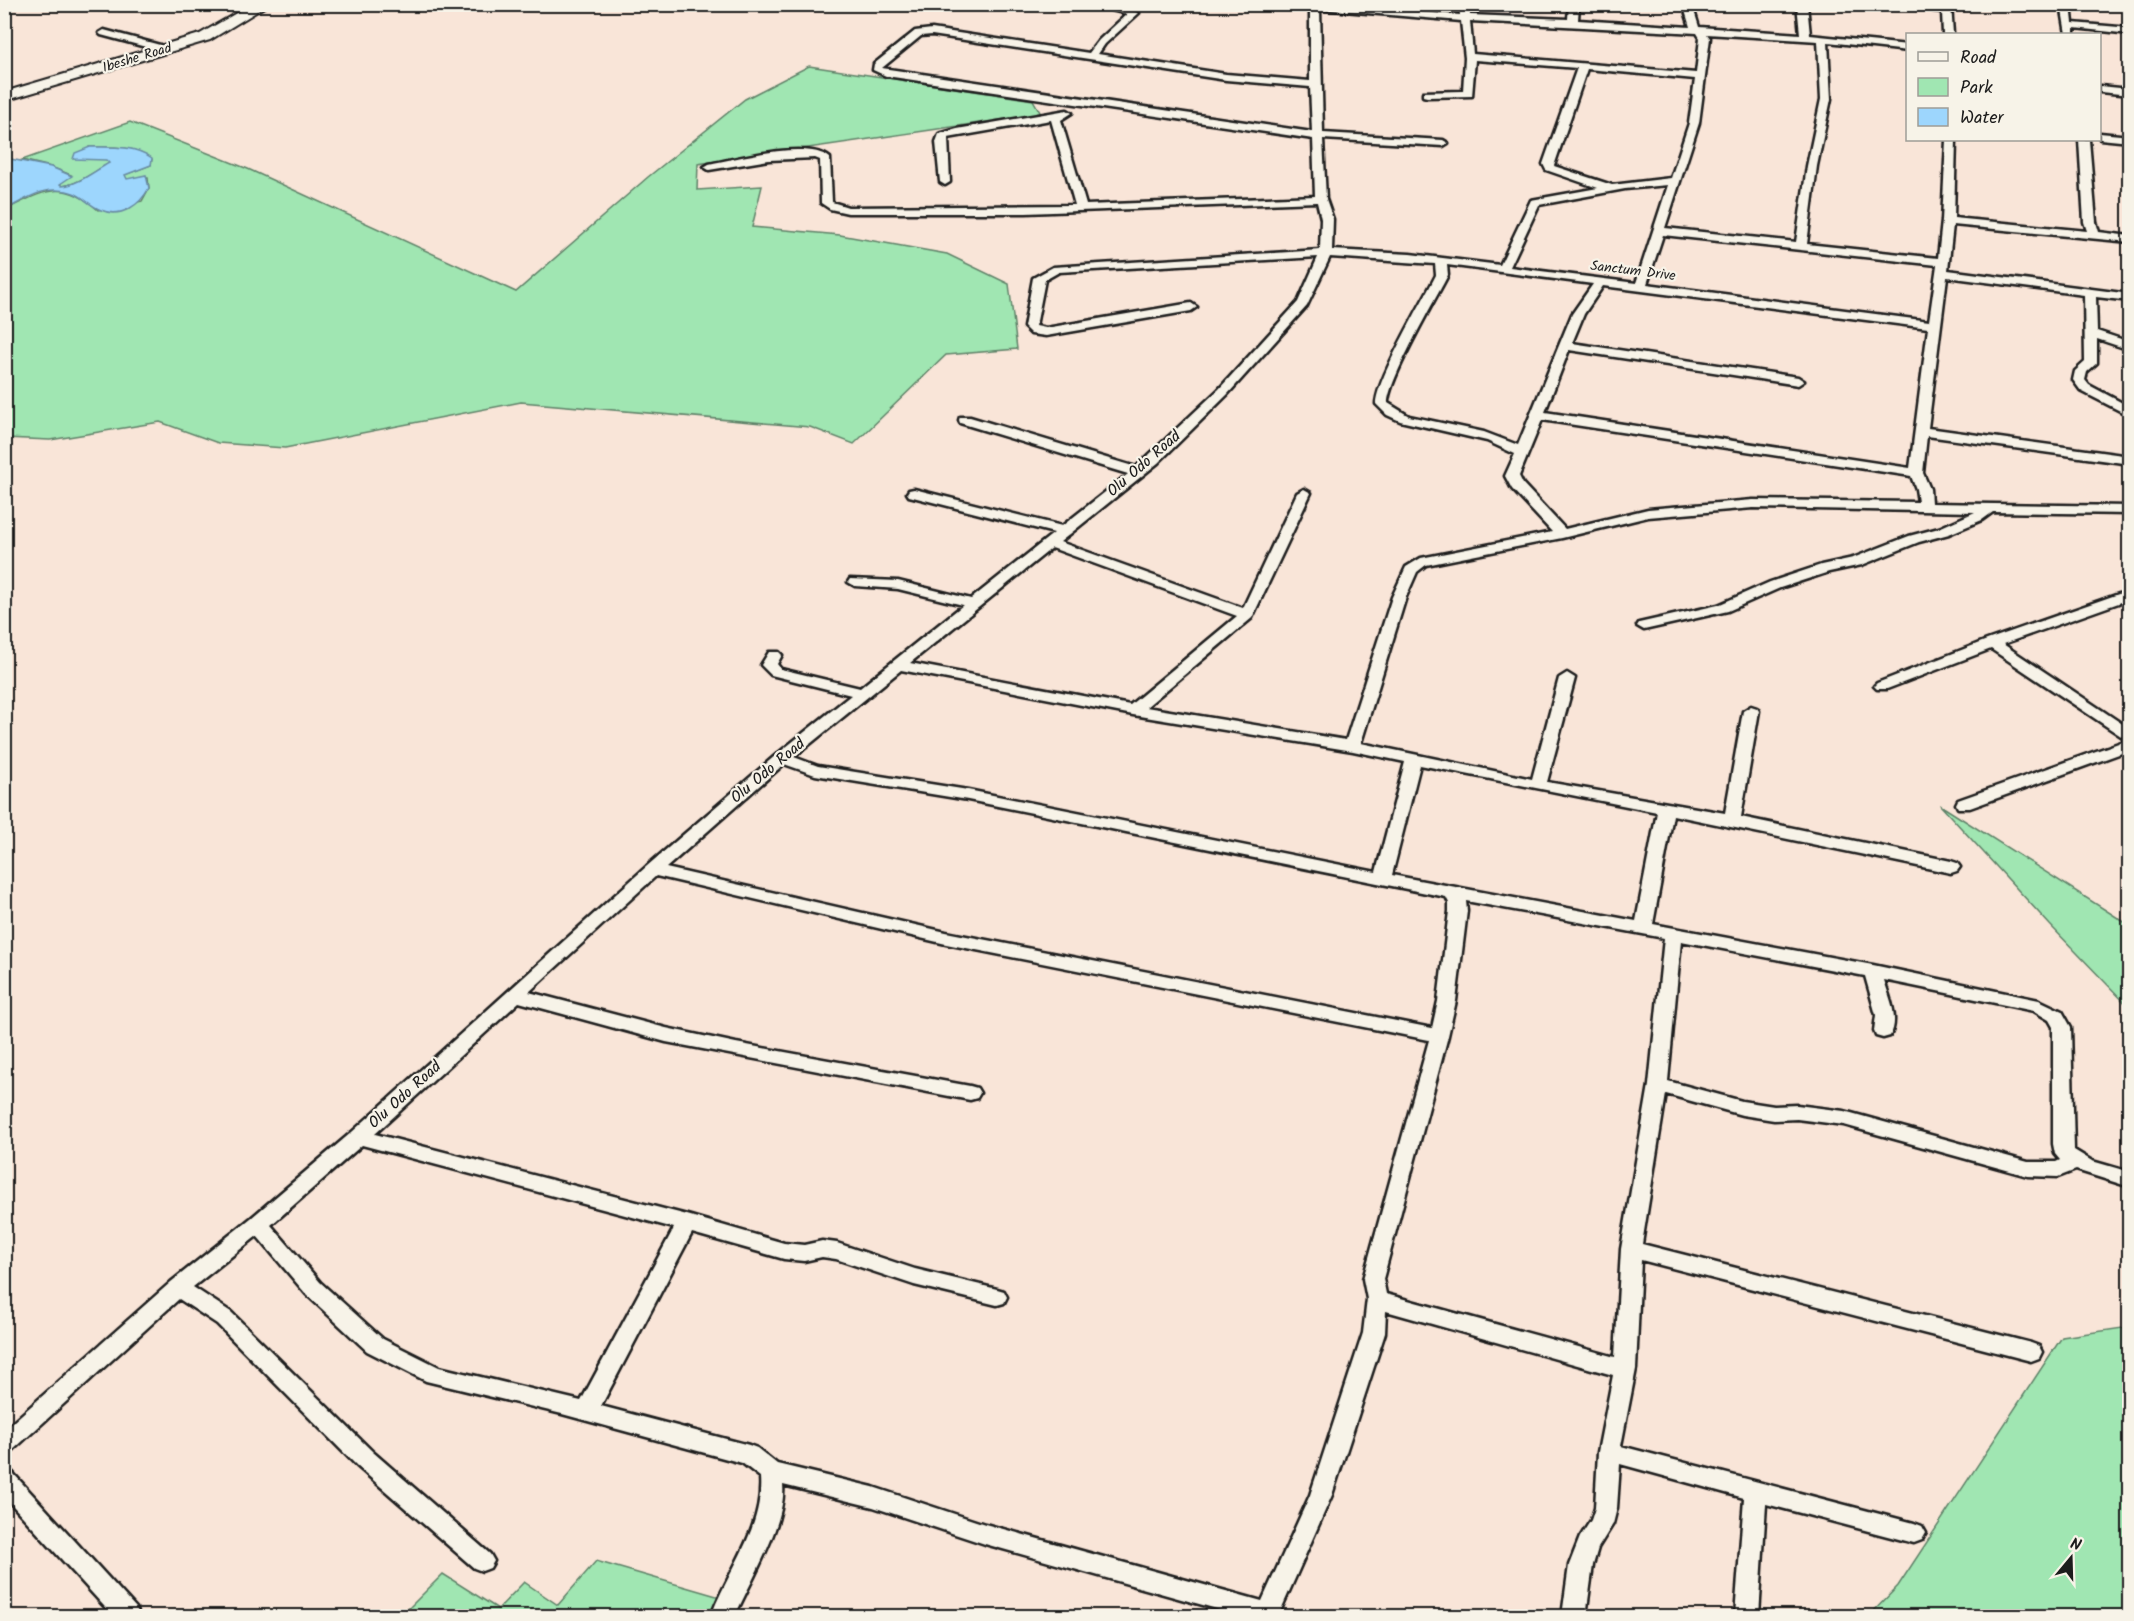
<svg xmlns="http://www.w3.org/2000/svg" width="2134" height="1621" viewBox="0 0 2134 1621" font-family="Kalam,sans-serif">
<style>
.green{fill:#a0e6b2;stroke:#5e8167;stroke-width:1.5}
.water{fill:#9dd6fd;stroke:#698ca3;stroke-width:1.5}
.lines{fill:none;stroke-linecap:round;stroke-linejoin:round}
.street-casing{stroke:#1c1c1c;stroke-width:5}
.secondary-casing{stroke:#1c1c1c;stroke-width:4}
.street{fill:#f7f3e8;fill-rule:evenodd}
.secondary{fill:#f7f3e8;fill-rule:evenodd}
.labels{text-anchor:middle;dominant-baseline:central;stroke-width:4.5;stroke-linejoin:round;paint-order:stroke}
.far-street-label{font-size:14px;fill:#1c1c1c;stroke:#f7f3e8}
.street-label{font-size:16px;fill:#1c1c1c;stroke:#f7f3e8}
</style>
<rect width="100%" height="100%" fill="#f9e5d8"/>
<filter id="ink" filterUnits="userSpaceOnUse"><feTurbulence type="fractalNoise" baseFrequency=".0167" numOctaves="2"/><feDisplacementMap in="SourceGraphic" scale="12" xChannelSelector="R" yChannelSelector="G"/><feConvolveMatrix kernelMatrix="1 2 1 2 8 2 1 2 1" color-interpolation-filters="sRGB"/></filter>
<g filter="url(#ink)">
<g class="green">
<path d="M809,66L1033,100L1041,114L698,164L697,190L762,186L752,227L840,235L947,254L1009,284L1017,349L946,355L854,444L810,427L521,402L285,448L218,443L160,422L50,440L5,438V210C43,192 62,177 98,210L142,201L149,188L148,178L127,179L124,175L151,165L152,159C134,145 111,147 90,147L110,163C94,171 79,184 62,186L60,184L71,175L51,167L22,160L130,122L248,169L516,292L648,177L745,99Z"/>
<polygon points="1940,805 2129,925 2129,1007 2050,925"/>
<polygon points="2129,1327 2129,1616 1869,1616 1898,1586 2062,1337"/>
<polygon points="596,1561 720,1597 711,1616 401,1616 443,1574 498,1609 524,1582 558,1605"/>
</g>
<path class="water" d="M90,147C111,147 134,145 152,158L151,165L125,175L127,179L146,175L149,188C140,205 121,219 101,210C82,202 83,191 56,190C39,189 19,203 5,210V158L51,167L72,176L60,184L62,186C78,185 94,171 109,163L106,160L73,159L75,153Z"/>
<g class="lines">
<g class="street-casing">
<g id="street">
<path d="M1089,4H1108L1139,13L1105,44L1098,54L1226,74L1310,81V4L1460,15L1459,4H1469L1470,15L1568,19L1569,4H1579L1578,20L1690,27L1683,4H1692L1699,27L1800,34L1797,4H1807L1810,35L1908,45V51L1828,42L1831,99L1817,166L1807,244L1938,258L1942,221L1946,140H1956L1954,218L2087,231L2084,222L2079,140H2089L2096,222L2099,232L2130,236V242L1953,225L1948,270L2130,294V301L2096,297L2097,331L2130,342V350L2097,339V363L2087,372L2085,380L2089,385L2130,407V416L2081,391L2073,380L2075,371L2085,362L2084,295L1947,277L1928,428L2130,456V464L1927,436L1923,473L1930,489L1931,503L2130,506V514L1993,512L1982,520L1949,534L1919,542L1862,565L1829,572L1780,588L1728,611L1644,630L1637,626L1639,623L1718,605L1770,582L1821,565L1853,558L1909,536L1939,528L1975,512L1753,508L1648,517L1562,538L1426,565L1417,572L1406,597L1361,743L1532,779L1559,678L1567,673L1575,678L1547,782L1725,813L1743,711L1751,706L1757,708L1759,711L1741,817L1951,861L1957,863L1960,867L1957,871L1951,873L1673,815L1653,924L1873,965L2039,1000L2062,1011L2071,1027L2074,1150L2092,1161L2130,1172V1187L2076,1170L2058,1177L2028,1176L1844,1125L1797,1119L1774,1120L1742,1115L1666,1094L1642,1244L2031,1343L2039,1346L2042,1352L2039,1358L2031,1361L1641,1260L1636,1369L1621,1446L1914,1523L1922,1526L1926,1533L1922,1540L1914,1543L1766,1504L1759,1616H1735L1744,1498L1620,1464L1617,1508L1613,1524L1598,1548L1593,1565L1586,1616H1562L1569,1565L1580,1537L1591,1520L1595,1508L1598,1452L1613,1375L1386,1311L1385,1333L1332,1495L1280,1612L1282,1616H1242L985,1544L873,1507L783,1485C787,1521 750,1582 735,1616H711C728,1570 764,1528 760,1477L742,1463L562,1414L426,1381L367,1351L306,1294L257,1236L193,1287L231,1312L373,1452L490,1554L494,1561L490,1568L482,1571L474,1568L357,1466L217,1324L179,1299L12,1451L4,1453V1430L171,1282L251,1218L352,1132L647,866L776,755L851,695L771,675L761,665L769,652H779L782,655L777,664L781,669L860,688L963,605L898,589L855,586L848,582L850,579L898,581L971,599L1054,533L909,496L907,493L909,490L914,489L1062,526L1128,474L960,423L959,420L960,417H970L1136,467L1219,389L1298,302L1318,257L1059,272L1045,280L1036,326L1046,328L1191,303L1197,307L1191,311L1046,336L1031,334L1024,327L1033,278L1053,267L1320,250L1321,219L1317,202L1026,213H848L830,209L821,203L820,160L815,158L769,160L709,170L704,167L709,164C736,159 808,139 830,158L832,202L848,207L1075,205L1051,120L948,138L950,182L945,185L940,182L936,142L939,134L957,129L1067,110L1072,113L1061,120L1086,205L1315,196L1313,139L886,76L873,70L874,64L915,31L932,29L1089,53L1099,40L1127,14ZM1320,9L1461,21L1465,58L1463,91L1423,92V96L1427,97L1472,96L1475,60L1577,68L1543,164L1546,170L1598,188L1531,200L1500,265L1410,254L1332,250L1333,219L1326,199L1323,139L1443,146L1448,143L1443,140L1323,133ZM1470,21L1697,33L1700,38L1696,73L1473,54ZM1707,34L1818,41L1821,99L1807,166L1796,242L1665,228L1699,123L1710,38ZM932,35L1226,80L1310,87L1312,132L882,68L921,36ZM1587,69L1695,79L1689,123L1671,178L1612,185L1554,166ZM1668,185L1636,283L1510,267L1539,205L1625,189ZM1663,235L1937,265L1929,321L1647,284ZM1330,257L1435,264L1436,275C1423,301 1376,380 1376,404L1387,415L1400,421L1487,441L1515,454L1505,476L1512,489L1552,532L1421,558L1406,567L1392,597L1346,740L1146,707L1252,618L1311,493L1304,489L1297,493L1243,608L1060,542L1158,463L1227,395L1307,306ZM1447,265L1593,284L1572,314L1518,445L1484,432L1409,416L1388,403C1388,381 1435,300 1448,275ZM1603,286L1928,328L1910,468L1545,412L1569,350L1798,385L1804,381L1798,377L1572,343L1584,314ZM1542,420L1911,476L1916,489L1918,502L1753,500L1648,509L1565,529L1523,484L1519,476ZM1052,548L1237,616L1130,705L910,663ZM901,670L1133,715L1353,751L1405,762L1376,872L968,790L818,766L794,757ZM784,764L815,775L968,800L1446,897L1449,903V911L1438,1001L1432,1028L946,932L666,868ZM1420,765L1657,812L1636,921L1392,875ZM656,876L946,944L1429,1040L1363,1279L1367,1299L1363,1333L1310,1495L1262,1601L985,1524L873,1487L777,1464L757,1448L749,1445L601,1406L692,1233L784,1259L804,1261L822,1257L836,1259L914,1285L997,1305L1004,1303L1007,1297L1004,1291L997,1289L915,1269L837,1243L822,1241L804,1245L784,1243L687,1215L375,1134L519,1002L666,1042L970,1100L977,1098L980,1093L977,1088L970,1086L736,1043L666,1028L529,992ZM1466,901L1664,938L1649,1085L1621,1249L1615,1357L1386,1294L1383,1279L1448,1036L1456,1001L1467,911ZM1681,941L1865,976L1876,1015L1874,1031L1876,1036L1883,1038L1890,1036C1900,1019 1889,997 1884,980L2034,1011L2049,1020L2053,1027V1144L2055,1154L2060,1160L2056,1162H2028L1844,1111L1797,1105L1774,1106L1742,1101L1668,1081ZM362,1145L674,1228L581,1401L439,1367L383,1339L320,1282L271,1225Z"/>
<polygon points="1887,4 1942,7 1941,4 1951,4 1953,34 1943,34 1942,12"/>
<polygon points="2061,4 2071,4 2073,23 2130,28 2130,34 2074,28 2074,34 2066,34"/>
<polygon points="104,30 160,45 162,47 157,50 101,35 99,33"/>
<polygon points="2100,86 2130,89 2130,95 2100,92"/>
<polygon points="2100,133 2130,136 2130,142 2100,139"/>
<polygon points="2130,590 2130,599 2003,644 2130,729 2130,750 1970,808 1958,808 1956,804 1958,800 2127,740 1991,649 1887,689 1877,689 1874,686 1877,683 1987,640"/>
<polygon points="4,1469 12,1472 136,1608 140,1616 113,1616 4,1496"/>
</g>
</g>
<g class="secondary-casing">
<polygon id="secondary" points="252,4 269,4 210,40 4,101 4,92 200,34"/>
</g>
<use href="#street" class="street"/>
<use href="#secondary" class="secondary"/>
</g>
</g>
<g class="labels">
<g class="far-street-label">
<text transform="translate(137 58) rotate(-17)">Ibeshe Road</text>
<text transform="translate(1633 271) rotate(7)">Sanctum Drive</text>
</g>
<g class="street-label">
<text transform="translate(1144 464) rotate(-41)">Olu Odo Road</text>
<text transform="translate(768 771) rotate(-40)">Olu Odo Road</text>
<text transform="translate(405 1095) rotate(-42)">Olu Odo Road</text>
</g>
</g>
<rect width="2134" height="1621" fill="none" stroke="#f7f3e8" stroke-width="24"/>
<rect x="12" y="12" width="2110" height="1597" fill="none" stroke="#1c1c1c" stroke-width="2" filter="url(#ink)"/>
<rect x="1906" y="33" width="195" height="108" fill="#f7f3e8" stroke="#9f9d96" stroke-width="1.5"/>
<rect x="1918" y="52" width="30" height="9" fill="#f7f3e8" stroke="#9f9d96" stroke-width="1.5"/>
<text x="1960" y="63" font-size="18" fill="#1c1c1c">Road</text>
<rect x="1918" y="78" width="30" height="18" fill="#a0e6b2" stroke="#9f9d96" stroke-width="1.5"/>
<text x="1960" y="93" font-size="18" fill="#1c1c1c">Park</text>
<rect x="1918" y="108" width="30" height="18" fill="#9dd6fd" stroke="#9f9d96" stroke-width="1.5"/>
<text x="1960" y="123" font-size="18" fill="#1c1c1c">Water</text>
<g transform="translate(2071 1558) rotate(19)" stroke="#f7f3e8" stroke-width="4.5" paint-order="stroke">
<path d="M0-4.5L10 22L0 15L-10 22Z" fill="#1c1c1c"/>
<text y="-9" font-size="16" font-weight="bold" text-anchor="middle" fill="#1c1c1c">N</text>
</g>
</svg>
